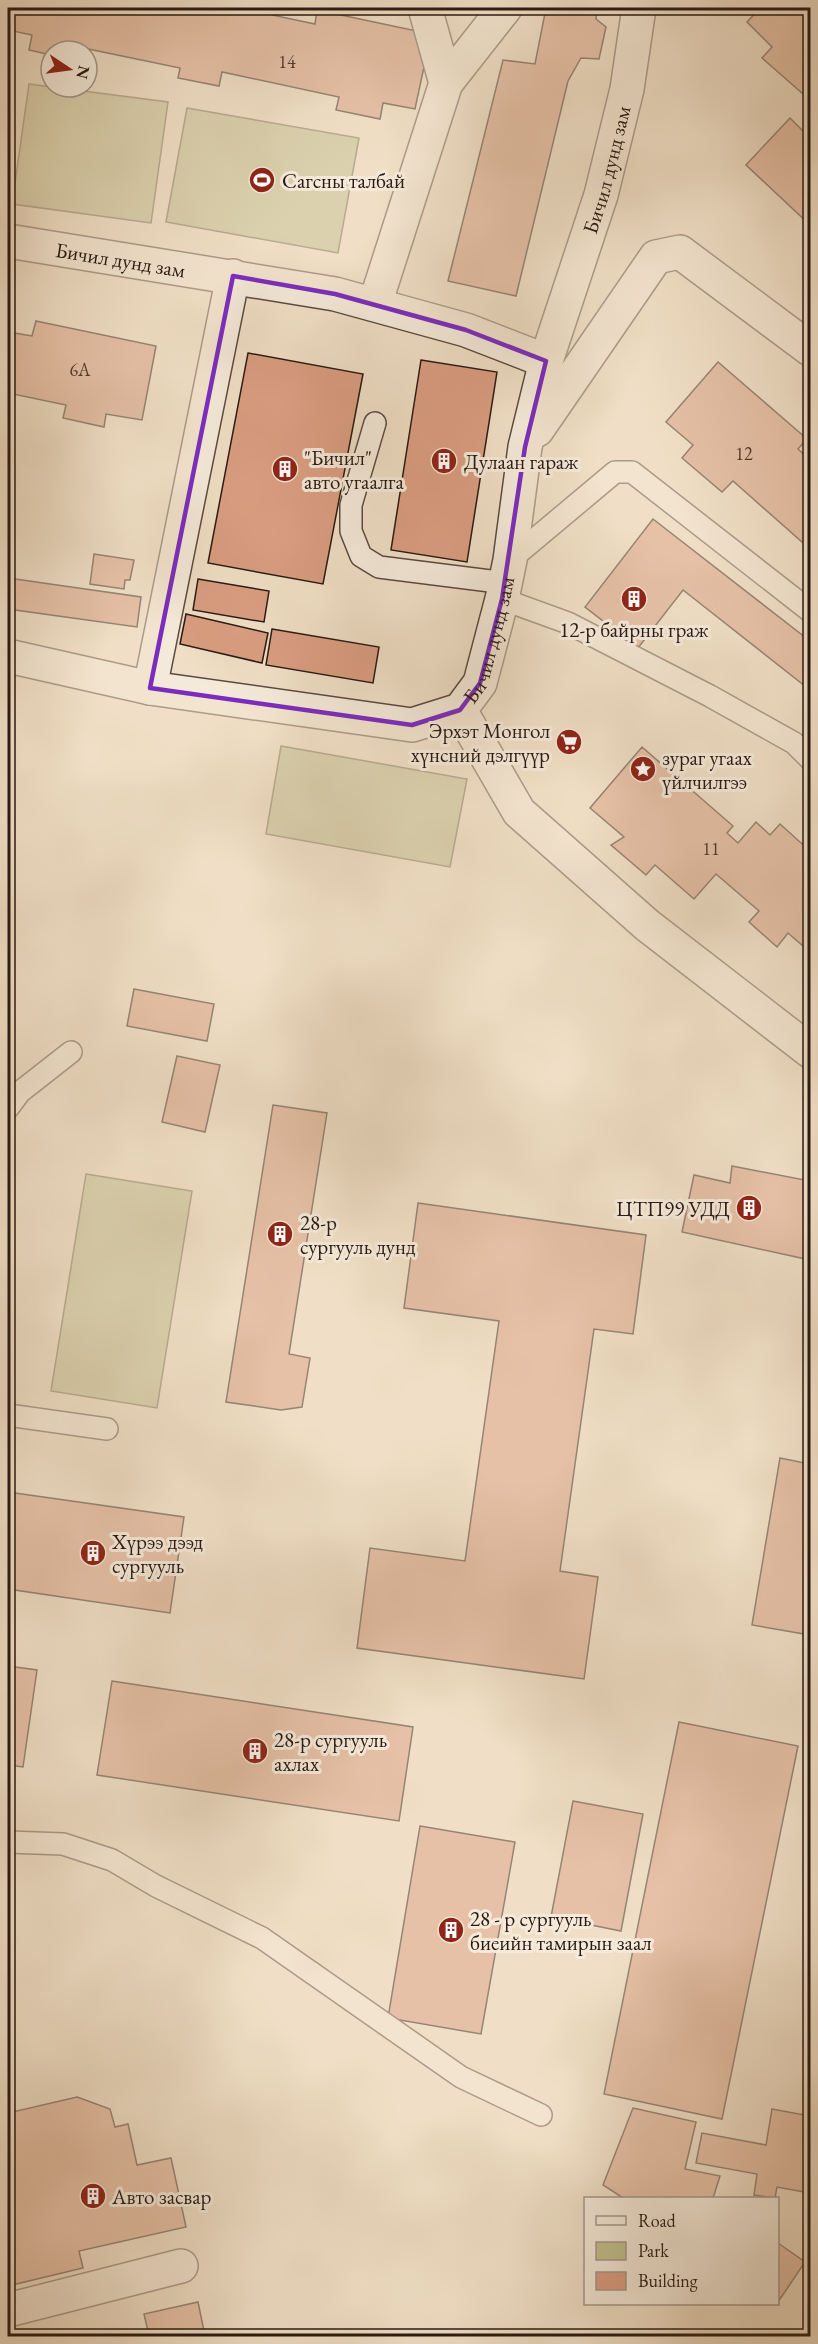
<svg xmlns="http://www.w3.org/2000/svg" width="818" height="2344" viewBox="0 0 818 2344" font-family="'EB Garamond',serif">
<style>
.green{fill:#c1c090;stroke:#746c52;stroke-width:1.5}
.building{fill:#da9d81;stroke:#281913;stroke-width:1.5}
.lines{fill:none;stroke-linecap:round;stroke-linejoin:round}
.service-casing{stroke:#5a4a40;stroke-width:24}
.minor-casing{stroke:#5a4a40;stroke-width:36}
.service{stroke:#f5eada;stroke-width:21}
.minor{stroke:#f5eada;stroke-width:33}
.marked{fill:none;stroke:#7b2cbf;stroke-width:4.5;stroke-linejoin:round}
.labels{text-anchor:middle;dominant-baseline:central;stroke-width:6;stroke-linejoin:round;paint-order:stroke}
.number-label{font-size:18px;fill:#543a2e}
.street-label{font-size:21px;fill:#281913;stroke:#f5eada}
.poi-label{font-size:21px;fill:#281913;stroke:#f5eada;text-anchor:start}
</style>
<rect width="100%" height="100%" fill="#f0dfc6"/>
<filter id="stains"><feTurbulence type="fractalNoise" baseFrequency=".00333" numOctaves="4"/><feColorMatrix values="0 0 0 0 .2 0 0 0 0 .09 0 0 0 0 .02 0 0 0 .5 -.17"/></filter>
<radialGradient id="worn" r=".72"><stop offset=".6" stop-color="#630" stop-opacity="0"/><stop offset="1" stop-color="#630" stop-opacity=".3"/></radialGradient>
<g class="green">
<polygon points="29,84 168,102 151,223 12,204"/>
<polygon points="187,108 359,138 338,253 166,222"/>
<polygon points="281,746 467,779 450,867 266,834"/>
<polygon points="86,1174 192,1191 157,1408 51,1391"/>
</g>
<g class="building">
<polygon points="8,8 274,8 272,15 315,24 317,10 431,34 415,109 383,103 380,119 336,110 339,97 222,72 219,86 178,78 180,68 69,45 68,51 51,51 51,55 29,50 32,35 8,30"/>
<polygon points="546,8 597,8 596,19 606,27 599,59 581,58 568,81 516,296 448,281 503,60 535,64"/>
<polygon points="760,8 810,8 810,85 803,94 762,58 772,47 747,22"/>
<polygon points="790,118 810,138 810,225 746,165"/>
<polygon points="36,321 156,346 142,420 106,414 104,427 63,418 66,405 8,393 8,332 32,336"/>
<polygon points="248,353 363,374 323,584 208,563"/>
<polygon points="421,360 497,372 467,562 391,550"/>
<polygon points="718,362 807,439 798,449 810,460 810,549 733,481 722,492 682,458 693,445 666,422"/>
<polygon points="653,519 810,641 810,690 683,590 638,648 585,607"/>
<polygon points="94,554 134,560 130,580 125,580 124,589 90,584"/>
<polygon points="8,578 141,597 137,627 8,609"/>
<polygon points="198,579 269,591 264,622 193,610"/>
<polygon points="186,614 268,633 262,663 180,644"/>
<polygon points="272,629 379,647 373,683 266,665"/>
<polygon points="642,747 733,826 727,833 738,843 756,822 770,835 780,824 810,851 810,952 788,933 777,947 749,922 759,911 716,874 694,899 655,865 646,875 611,845 624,837 590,808"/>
<polygon points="134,989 214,1004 207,1041 127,1026"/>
<polygon points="177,1056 220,1065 205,1132 162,1122"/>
<polygon points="273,1105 327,1113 289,1354 310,1358 302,1407 281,1410 226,1402"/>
<polygon points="732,1166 810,1181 810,1260 682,1232 694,1175 730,1183"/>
<polygon points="418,1203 646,1235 633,1334 594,1329 560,1571 598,1577 584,1679 357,1648 370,1548 465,1561 499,1321 404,1308"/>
<polygon points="780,1458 810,1464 810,1635 752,1625"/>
<polygon points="8,1492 184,1517 170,1613 8,1589"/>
<polygon points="8,1666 37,1670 23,1767 8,1765"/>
<polygon points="112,1681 413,1727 399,1821 97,1775"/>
<polygon points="679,1722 798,1746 722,2119 604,2094"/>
<polygon points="573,1801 643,1814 621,1931 551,1917"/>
<polygon points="420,1826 515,1842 481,2034 388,2018"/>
<polygon points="77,2097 110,2109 115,2127 128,2124 137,2165 171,2158 186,2227 79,2251 83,2268 8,2286 8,2113"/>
<polygon points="633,2108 696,2122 685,2169 720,2176 713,2198 623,2198 603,2185"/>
<polygon points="772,2109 810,2116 810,2193 777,2187 775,2198 754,2195 757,2174 696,2163 702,2133 766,2145"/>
<polygon points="778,2243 805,2262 778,2302"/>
<polygon points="198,2302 205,2336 149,2336 144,2314"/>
</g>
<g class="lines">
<g class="service-casing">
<g id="service">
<polyline points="375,423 351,505 351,531 361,556 379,567 506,583"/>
<polyline points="510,560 615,472 632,472 810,611"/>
<polyline points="502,599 568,623 710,696 794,743 810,759"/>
<polyline points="8,1108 20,1092 71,1052"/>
<polyline points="8,1415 107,1429"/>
<polyline points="8,1842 63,1844 112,1860 156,1886 262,1938 461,2077 541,2115"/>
</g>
</g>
<g class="minor-casing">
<g id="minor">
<polyline points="425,8 446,83"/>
<path id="s1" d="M8,241L335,294L466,330L546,361"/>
<polyline points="375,304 446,83 505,8"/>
<polyline points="537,430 656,257 680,252 810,349"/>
<path id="s2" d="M8,656L150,688L412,725L460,710L480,683L502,599L510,560L525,447L546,361L601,195L627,89L639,8"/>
<polyline points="150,688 233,276"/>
<polyline points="460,710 519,812 647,925 810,1051"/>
<polyline points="8,2310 181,2266"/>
</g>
</g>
<use href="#service" class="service"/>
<use href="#minor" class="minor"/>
</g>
<path d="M0 0H818V2344H0ZM233,276L335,294L466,330L546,361L525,447L502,599L480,683L460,710L412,725L150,688Z" fill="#f0dfc6" fill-opacity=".55" fill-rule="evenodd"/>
<path class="marked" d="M233,276L335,294L466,330L546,361L525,447L502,599L480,683L460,710L412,725L150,688Z"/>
<defs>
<g id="stadium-disc" transform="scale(1.35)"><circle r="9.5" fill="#8f2418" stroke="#f5eada"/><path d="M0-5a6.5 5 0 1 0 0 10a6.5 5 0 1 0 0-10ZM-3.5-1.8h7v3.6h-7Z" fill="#fff"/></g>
<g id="building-disc" transform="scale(1.35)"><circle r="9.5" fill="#8f2418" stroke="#f5eada"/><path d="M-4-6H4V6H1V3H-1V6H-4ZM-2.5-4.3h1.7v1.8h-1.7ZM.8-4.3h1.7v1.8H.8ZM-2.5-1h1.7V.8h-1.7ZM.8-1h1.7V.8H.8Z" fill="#fff"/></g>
<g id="supermarket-disc" transform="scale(1.35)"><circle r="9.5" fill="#8f2418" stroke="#f5eada"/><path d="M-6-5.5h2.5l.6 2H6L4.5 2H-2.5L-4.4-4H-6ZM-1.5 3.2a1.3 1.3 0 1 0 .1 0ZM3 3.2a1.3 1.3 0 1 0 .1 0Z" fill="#fff"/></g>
<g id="sight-disc" transform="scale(1.35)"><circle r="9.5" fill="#8f2418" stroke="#f5eada"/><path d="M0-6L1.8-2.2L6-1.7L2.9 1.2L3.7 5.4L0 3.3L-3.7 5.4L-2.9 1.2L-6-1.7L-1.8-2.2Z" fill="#fff"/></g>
</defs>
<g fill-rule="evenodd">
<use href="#stadium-disc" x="262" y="180"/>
<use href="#building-disc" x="444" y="461"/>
<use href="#building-disc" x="285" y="469"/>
<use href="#building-disc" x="634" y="599"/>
<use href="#supermarket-disc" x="569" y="742"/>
<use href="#sight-disc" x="643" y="769"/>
<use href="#building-disc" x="749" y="1208"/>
<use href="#building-disc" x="280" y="1234"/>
<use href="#building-disc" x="93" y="1553"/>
<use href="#building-disc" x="255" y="1751"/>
<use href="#building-disc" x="451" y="1930"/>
<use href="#building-disc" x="93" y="2196"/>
</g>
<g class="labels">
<g class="number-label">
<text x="287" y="61">14</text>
<text x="80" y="369">6А</text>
<text x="744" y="453">12</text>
<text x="711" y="848">11</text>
</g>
<g class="street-label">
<text stroke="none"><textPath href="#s2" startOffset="1024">Бичил дунд зам</textPath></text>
<text stroke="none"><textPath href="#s1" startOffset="114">Бичил дунд зам</textPath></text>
<text stroke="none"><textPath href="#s2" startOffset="538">Бичил дунд зам</textPath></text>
</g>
<g class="poi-label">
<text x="282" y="180">Сагсны талбай</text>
<text x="304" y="457">"Бичил"<tspan x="304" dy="24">авто угаалга</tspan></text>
<text x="464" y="461">Дулаан гараж</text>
<text x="634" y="629" text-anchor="middle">12-р байрны граж</text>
<text x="550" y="730" text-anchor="end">Эрхэт Монгол<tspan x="550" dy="24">хүнсний дэлгүүр</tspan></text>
<text x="662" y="757">зураг угаах<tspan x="662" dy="24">үйлчилгээ</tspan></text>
<text x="730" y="1208" text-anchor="end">ЦТП99 УДД</text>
<text x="300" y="1222">28-р<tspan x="300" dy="24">сургууль дунд</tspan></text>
<text x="112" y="1541">Хүрээ дээд<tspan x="112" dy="24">сургууль</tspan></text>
<text x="274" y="1739">28-р сургууль<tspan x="274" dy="24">ахлах</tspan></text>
<text x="470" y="1918">28 - р сургууль<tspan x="470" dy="24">биеийн тамирын заал</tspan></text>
<text x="112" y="2196">Авто засвар</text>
</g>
</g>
<rect width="818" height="2344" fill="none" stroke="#f0dfc6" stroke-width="30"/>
<rect x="9" y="9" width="800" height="2326" fill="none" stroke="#281913" stroke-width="3"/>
<rect x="15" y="15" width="788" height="2314" fill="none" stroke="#281913" stroke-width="1.5"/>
<rect x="584" y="2197" width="195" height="108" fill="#f5eada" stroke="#a3968a" stroke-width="1.5"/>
<rect x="596" y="2216" width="30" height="9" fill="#f5eada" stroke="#a3968a" stroke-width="1.5"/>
<text x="638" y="2227" font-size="18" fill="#281913">Road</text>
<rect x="596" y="2242" width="30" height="18" fill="#c1c090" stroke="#a3968a" stroke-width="1.5"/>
<text x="638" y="2257" font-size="18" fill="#281913">Park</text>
<rect x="596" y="2272" width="30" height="18" fill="#da9d81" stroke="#a3968a" stroke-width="1.5"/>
<text x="638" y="2287" font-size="18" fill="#281913">Building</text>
<g transform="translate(69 69) rotate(103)"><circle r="28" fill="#f5eada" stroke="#a3968a" stroke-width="1.5"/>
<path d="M0-4.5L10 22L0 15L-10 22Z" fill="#8f2418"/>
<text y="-9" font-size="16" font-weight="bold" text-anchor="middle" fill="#281913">N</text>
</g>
<rect width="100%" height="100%" filter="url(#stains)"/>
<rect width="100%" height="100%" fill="url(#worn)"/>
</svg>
